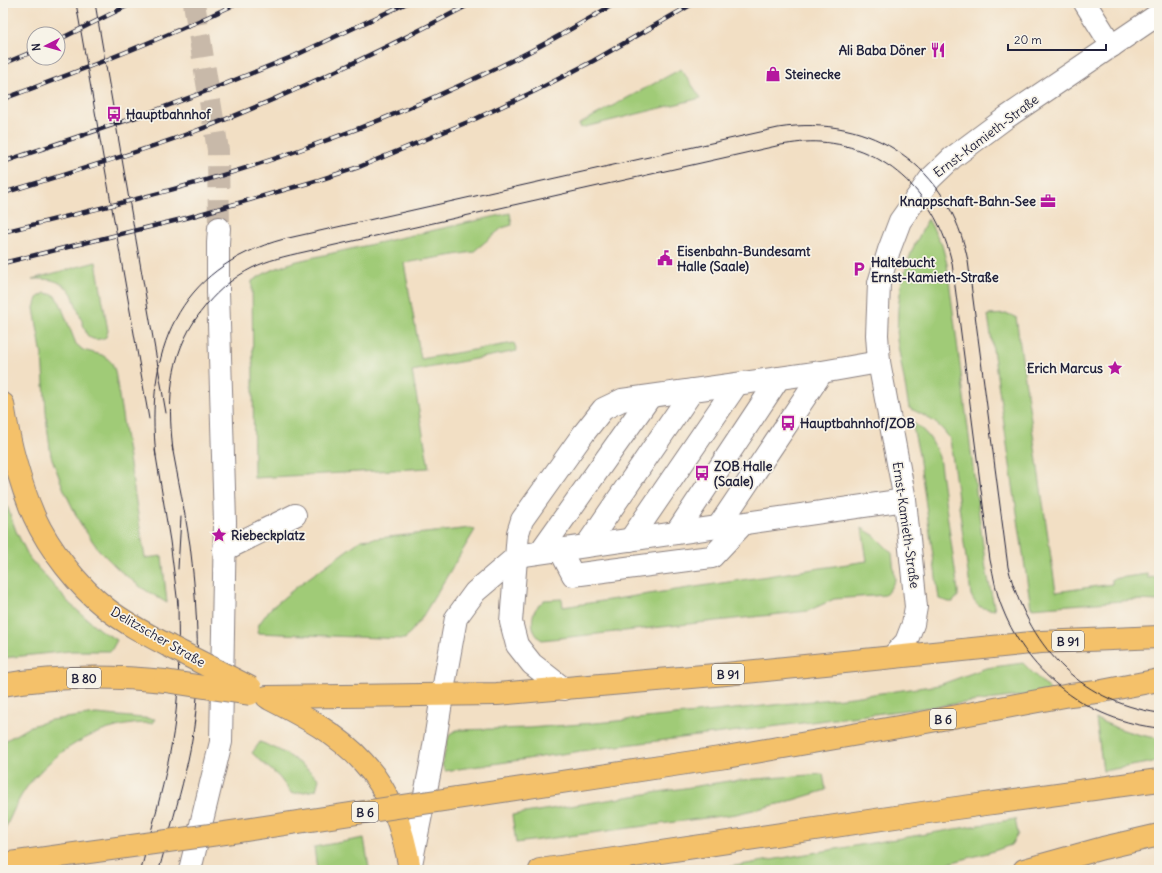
<svg xmlns="http://www.w3.org/2000/svg" width="1162" height="873" viewBox="0 0 1162 873" font-family="Delius,sans-serif">
<style>
.green{fill:#a0cb77;stroke:#617659}
.lines{fill:none;stroke-linecap:round;stroke-linejoin:round}
.minor-tunnel{stroke:#c8b9a9;stroke-width:22;stroke-dasharray:22 11;stroke-linecap:butt}
.minor-casing{stroke:#8a8080;stroke-width:24}
.major-casing{stroke:#8a8080;stroke-width:24}
.minor{stroke:#fff;stroke-width:22}
.major{stroke:#f4c16a;stroke-width:22}
.tram{stroke:#22223b;stroke-width:1}
.rail-casing{stroke:#22223b;stroke-width:4.5}
.rail{stroke:#f7f3e8;stroke-width:3;stroke-dasharray:9;stroke-linecap:butt}
.major-bridge-casing{stroke:#8a8080;stroke-width:24;stroke-linecap:butt}
.major-bridge{stroke:#f4c16a;stroke-width:22}
.labels{text-anchor:middle;dominant-baseline:central;stroke-width:3.5;stroke-linejoin:round;paint-order:stroke}
.shield{fill:#f7f3e8;stroke:#62616f;stroke-width:1}
.shield-label{font-size:12px;font-weight:bold;fill:#22223b}
.poi-label{font-size:13px;font-weight:bold;fill:#22223b;stroke:#f7f3e8;text-anchor:start}
.street-label{font-size:13px;fill:#22223b;stroke:#f7f3e8}
</style>
<rect width="100%" height="100%" fill="#f7f3e8"/>
<filter id="ink" filterUnits="userSpaceOnUse"><feTurbulence type="fractalNoise" baseFrequency=".025" numOctaves="2"/><feDisplacementMap in="SourceGraphic" scale="8" xChannelSelector="R" yChannelSelector="G"/><feConvolveMatrix kernelMatrix="1 2 1 2 8 2 1 2 1" color-interpolation-filters="sRGB"/></filter>
<filter id="wash" filterUnits="userSpaceOnUse"><feTurbulence type="fractalNoise" baseFrequency=".012" numOctaves="4" result="noise"/><feDisplacementMap in="SourceGraphic" scale="16" xChannelSelector="R" yChannelSelector="G"/><feGaussianBlur stdDeviation="0.9" result="paint"/><feColorMatrix in="noise" values="0 0 0 0 0 0 0 0 0 0 0 0 0 0 0 0 0 1.4 0 .05"/><feComposite in="paint" operator="in"/></filter>
<g filter="url(#wash)">
<rect width="100%" height="100%" fill="#f2dfc4"/>
<g class="green">
<polygon points="681,69 701,98 581,128 579,124"/>
<polygon points="510,213 512,225 502,228 473,252 404,263 421,359 514,343 517,351 412,371 429,468 254,478 252,281 267,272 293,262"/>
<path d="M928,219L942,245L947,264L986,569L995,610C981,608 977,608 971,595L950,439C939,422 927,417 909,408L897,340L898,308L902,280L912,250Z"/>
<path d="M96,262L108,331L106,337C100,340 92,341 87,335L72,294C61,279 49,279 32,279Z"/>
<polygon points="45,293 54,295 60,303 76,344 83,350 102,355 108,359 112,363 115,371 145,558 162,556 167,603 142,588 119,570 98,549 80,523 64,490 51,456 47,425 42,356 34,308 37,298"/>
<polygon points="1008,314 1016,317 1056,592 1112,584 1112,579 1147,574 1148,578 1159,576 1159,601 1135,600 1031,608 988,315"/>
<path d="M912,422C928,433 932,439 939,457L958,591V596L953,602H949L939,599L919,455Z"/>
<polygon points="7,506 16,531 30,559 70,604 100,630 117,640 111,651 70,651 3,658 3,508"/>
<polygon points="471,528 475,530 421,619 405,639 257,633 259,624 270,609 299,585 361,540"/>
<path d="M862,528L875,536L892,553L895,580L890,589L885,595L834,599L808,611L542,640C532,635 530,620 535,610C537,607 541,603 544,600L562,599L563,607L867,561Z"/>
<polygon points="1023,663 1052,692 609,747 445,771 442,765 448,738 451,733 457,730 529,728 607,722 852,697 939,685 986,668"/>
<path d="M96,714L155,719L152,723C105,722 59,746 30,783C18,798 11,816 3,834V742L31,726L51,720Z"/>
<path d="M1096,719C1116,728 1137,736 1159,738V761L1103,771Z"/>
<path d="M260,742C287,752 298,761 319,779L316,790L292,794L279,777L252,753Z"/>
<polygon points="823,774 826,790 783,803 736,814 516,843 512,815 729,781"/>
<polygon points="1015,819 1018,834 1011,845 991,852 923,870 711,870"/>
<polygon points="364,838 369,868 356,870 317,870 314,847"/>
</g>
</g>
<g filter="url(#ink)">
<g class="lines">
<polyline class="minor-tunnel" points="194,3 218,150 219,228"/>
<g class="minor-casing">
<g id="minor">
<polyline points="1085,3 1112,46"/>
<polyline points="718,527 822,372"/>
<polyline points="676,533 779,378"/>
<polyline points="630,540 737,384"/>
<polyline points="586,546 693,390"/>
<polyline points="224,550 295,515"/>
<polyline points="560,550 573,575 695,559 712,557 743,524"/>
<polyline points="540,552 650,397"/>
<polyline points="892,657 906,642 913,624 916,607 905,500 879,362 877,335 879,283 889,250 900,221 930,179 952,158 1007,117 1159,14"/>
<polyline points="564,689 532,664 517,645 511,622 518,533 522,520 584,433 603,409 622,400 822,372 879,362"/>
<polyline points="410,869 431,765 442,696 456,618 475,592 517,556 905,500"/>
<polyline points="190,870 221,742 225,522 218,291 218,243 219,228"/>
</g>
</g>
<g class="major-casing">
<g id="major">
<path d="M3,404C9,442 19,481 34,516C49,549 78,586 107,609C125,623 146,634 167,645"/>
<path d="M3,685C56,676 112,676 165,681"/>
<polyline points="267,697 497,694 726,674 1041,642 1159,637"/>
<path d="M270,699C303,716 338,734 363,762C390,791 404,832 410,870"/>
<polyline points="726,757 910,725 1070,695 1097,692 1159,680"/>
<polyline points="540,870 949,809 1159,780"/>
<polyline points="1024,870 1103,848 1159,835"/>
</g>
</g>
<use href="#minor" class="minor"/>
<use href="#major" class="major"/>
<g class="tram">
<polyline points="76,3 149,419"/>
<polyline points="95,3 166,413"/>
<polyline points="155,450 170,541 178,605"/>
<path d="M173,451C167,396 169,349 207,304C219,290 234,277 252,268C268,260 286,256 304,252L781,145C794,143 807,141 820,142C888,146 938,199 952,263L990,560C994,577 996,594 1003,610C1029,675 1089,721 1159,728"/>
<path d="M156,456C145,352 176,268 284,239L778,128C872,113 950,167 968,261L1008,567C1028,644 1077,701 1159,713"/>
<polyline points="178,569 181,517"/>
<path d="M141,870C155,814 173,758 177,700C180,666 178,633 178,599"/>
<path d="M159,870C174,813 194,755 197,696C199,647 196,593 190,545C185,512 178,479 172,446"/>
</g>
<g class="rail-casing">
<g id="rail">
<polyline points="58,40 133,3"/>
<polyline points="3,64 34,51"/>
<path d="M3,99C83,70 162,39 238,3"/>
<polyline points="3,162 151,112 220,86 294,56 407,3"/>
<path d="M3,193C67,174 130,155 193,132C289,96 381,51 472,3"/>
<path d="M3,232C105,207 206,184 305,148C377,123 447,93 515,59C550,42 583,22 616,3"/>
<polyline points="3,263 186,218 319,180 359,167 475,119 535,91 593,61 694,3"/>
</g>
</g>
<use href="#rail" class="rail"/>
<g class="major-bridge-casing">
<g id="major-bridge">
<polyline points="167,645 251,688"/>
<polyline points="165,681 250,694"/>
<polyline points="3,864 232,832 726,757"/>
</g>
</g>
<use href="#major-bridge" class="major-bridge"/>
</g>
</g>
<defs>
<g id="restaurant-bare" transform="scale(1.2)"><path d="M-5-6h1v4h1v-4h1v4h1v-4h1v5L-1.5 .5V6h-2V.5L-5-1ZM5-6V6H3V1.5H1.5Q1.5-4 5-6Z" fill="#b5179e" stroke="#f7f3e8" stroke-width="2.5" paint-order="stroke"/></g>
<g id="shop-bare" transform="scale(1.2)"><path d="M-5-2.5h2.3a2.7 3.5 0 0 1 5.4 0H5L5.5 6h-11ZM-1.5-2.5h3a1.5 2.3 0 0 0-3 0Z" fill="#b5179e" stroke="#f7f3e8" stroke-width="2.5" paint-order="stroke"/></g>
<g id="bus-bare" transform="scale(1.2)"><path d="M-5-6H5V4H4V6H2V4H-2V6H-4V4H-5ZM-3.5-4V0h7V-4ZM-3.5 1.2v1.5H-2V1.2ZM2 1.2v1.5H3.5V1.2Z" fill="#b5179e" stroke="#f7f3e8" stroke-width="2.5" paint-order="stroke"/></g>
<g id="office-bare" transform="scale(1.2)"><path d="M-6-3h4V-5.5h4V-3h4V5H-6ZM-1-4.5V-3h2v-1.5ZM-6 0V1H6V0Z" fill="#b5179e" stroke="#f7f3e8" stroke-width="2.5" paint-order="stroke"/></g>
<g id="civic-bare" transform="scale(1.2)"><path d="M-.6-6.5H3V-4.5H.6V-3L4-1V1h2V6H-6V1h2V-1L-.6-3ZM-1.2 2.5V6h2.4V2.5Z" fill="#b5179e" stroke="#f7f3e8" stroke-width="2.5" paint-order="stroke"/></g>
<g id="parking-bare" transform="scale(1.2)"><path d="M-3.5-5.5H1a3.5 3.5 0 0 1 0 7H-1V5.5H-3.5ZM-1-3.4V-.6H.8a1.4 1.4 0 0 0 0-2.8Z" fill="#b5179e" stroke="#f7f3e8" stroke-width="2.5" paint-order="stroke"/></g>
<g id="sight-bare" transform="scale(1.2)"><path d="M0-6L1.8-2.2L6-1.7L2.9 1.2L3.7 5.4L0 3.3L-3.7 5.4L-2.9 1.2L-6-1.7L-1.8-2.2Z" fill="#b5179e" stroke="#f7f3e8" stroke-width="2.5" paint-order="stroke"/></g>
</defs>
<g fill-rule="evenodd">
<use href="#restaurant-bare" x="938" y="50"/>
<use href="#shop-bare" x="773" y="74"/>
<use href="#bus-bare" x="114" y="114"/>
<use href="#office-bare" x="1048" y="201"/>
<use href="#civic-bare" x="665" y="258"/>
<use href="#parking-bare" x="859" y="269"/>
<use href="#sight-bare" x="1115" y="368"/>
<use href="#bus-bare" x="788" y="423"/>
<use href="#bus-bare" x="702" y="473"/>
<use href="#sight-bare" x="219" y="535"/>
</g>
<g class="labels">
<g class="shield">
<rect x="1052" y="631" width="32" height="20" rx="3"/>
<rect x="712" y="664" width="32" height="20" rx="3"/>
<rect x="67" y="668" width="34" height="20" rx="3"/>
<rect x="930" y="709" width="26" height="20" rx="3"/>
<rect x="352" y="802" width="26" height="20" rx="3"/>
</g>
<g class="shield-label">
<text x="1068" y="641">B 91</text>
<text x="728" y="674">B 91</text>
<text x="84" y="678">B 80</text>
<text x="943" y="719">B 6</text>
<text x="365" y="812">B 6</text>
</g>
<g class="poi-label">
<text x="926" y="50" text-anchor="end">Ali Baba Döner</text>
<text x="785" y="74">Steinecke</text>
<text x="126" y="114">Hauptbahnhof</text>
<text x="1036" y="201" text-anchor="end">Knappschaft-Bahn-See</text>
<text x="677" y="251">Eisenbahn-Bundesamt<tspan x="677" dy="15">Halle (Saale)</tspan></text>
<text x="871" y="262">Haltebucht<tspan x="871" dy="15">Ernst-Kamieth-Straße</tspan></text>
<text x="1103" y="368" text-anchor="end">Erich Marcus</text>
<text x="800" y="423">Hauptbahnhof/ZOB</text>
<text x="714" y="466">ZOB Halle<tspan x="714" dy="15">(Saale)</tspan></text>
<text x="231" y="535">Riebeckplatz</text>
</g>
<g class="street-label">
<text transform="translate(986 136) rotate(-37)">Ernst-Kamieth-Straße</text>
<text transform="translate(906 525) rotate(82)">Ernst-Kamieth-Straße</text>
<text transform="translate(158 637) rotate(30)">Delitzscher Straße</text>
</g>
</g>
<rect width="1162" height="873" fill="none" stroke="#f7f3e8" stroke-width="16"/>
<g transform="translate(46 46) rotate(264)"><circle r="19" fill="#f7f3e8" stroke="#a29fa3"/>
<path d="M0-3L7 15L0 10L-7 15Z" fill="#b5179e"/>
<text y="-6" font-size="11" font-weight="bold" text-anchor="middle" fill="#22223b">N</text>
</g>
<path d="M1008 44v6h98v-6" fill="none" stroke="#22223b" stroke-width="2"/>
<text x="1014" y="44" font-size="12" fill="#22223b" stroke="#f7f3e8" stroke-width="3" paint-order="stroke">20 m</text>
</svg>
